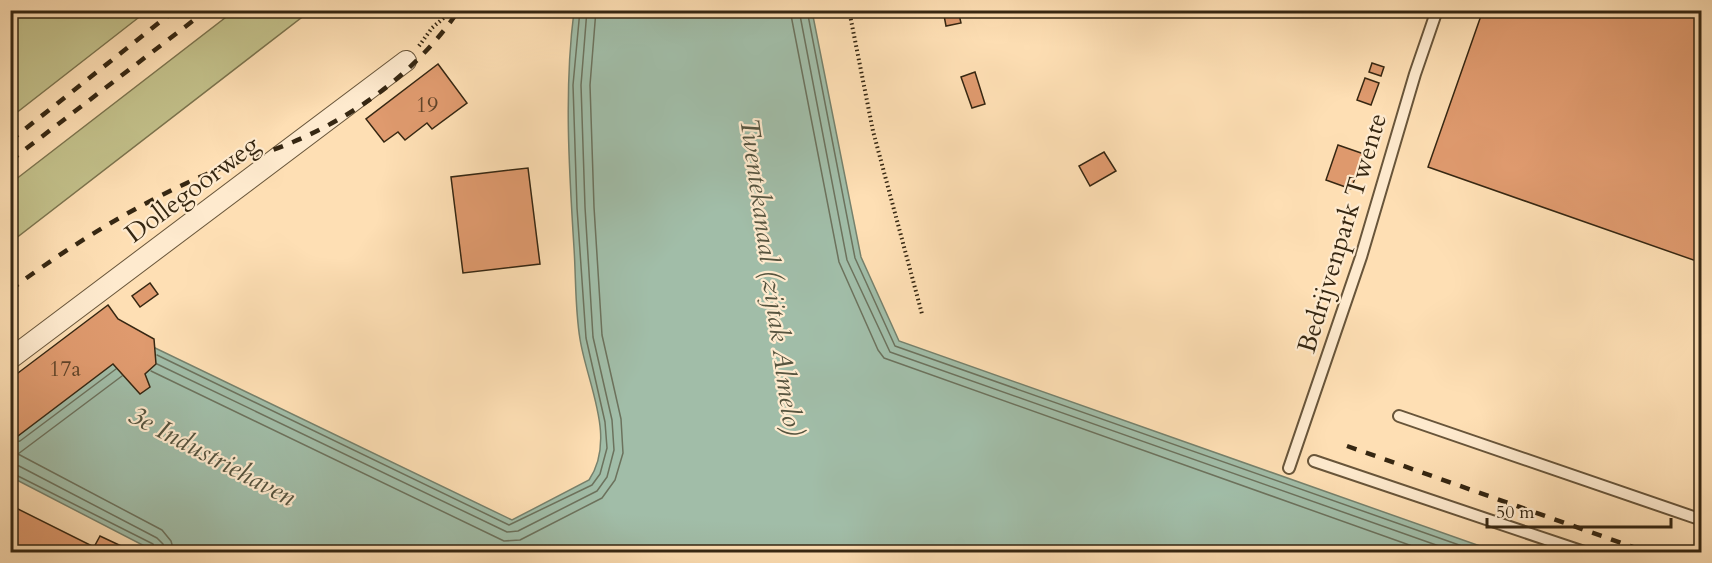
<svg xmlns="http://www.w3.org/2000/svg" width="1712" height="563" viewBox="0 0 1712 563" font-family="Cardo,serif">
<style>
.green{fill:#c3c18b;stroke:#7c744e;stroke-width:1.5}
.water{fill:#a1bda8;stroke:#76816c;stroke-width:1.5}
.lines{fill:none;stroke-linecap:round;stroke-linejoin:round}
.shore{stroke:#6c725d;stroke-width:1.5}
.building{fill:#df9a6e;stroke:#362712;stroke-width:1.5}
.lane-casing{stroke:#68553a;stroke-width:14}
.street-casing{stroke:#68553a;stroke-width:22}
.path{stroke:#362712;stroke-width:4;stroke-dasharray:1.5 3;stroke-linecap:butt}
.lane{stroke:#feeace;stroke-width:10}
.street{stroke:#feeace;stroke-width:20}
.rail{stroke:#362712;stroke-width:4.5;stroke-dasharray:10 10;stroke-linecap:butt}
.labels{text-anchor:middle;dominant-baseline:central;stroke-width:4.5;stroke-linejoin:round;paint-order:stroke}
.number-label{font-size:22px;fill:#604429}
.street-label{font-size:26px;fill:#362712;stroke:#feeace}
.water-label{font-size:27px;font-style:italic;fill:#56543f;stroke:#feeace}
</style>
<rect width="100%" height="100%" fill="#fedfb4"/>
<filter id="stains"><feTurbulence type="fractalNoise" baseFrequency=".00333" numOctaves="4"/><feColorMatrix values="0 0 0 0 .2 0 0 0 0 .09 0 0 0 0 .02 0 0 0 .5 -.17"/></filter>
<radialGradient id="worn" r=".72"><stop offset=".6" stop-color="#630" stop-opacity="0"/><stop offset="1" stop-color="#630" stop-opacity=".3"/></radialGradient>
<g class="green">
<polygon points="11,10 147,10 147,11 11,117"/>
<polygon points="234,11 310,11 11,242 11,183"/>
</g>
<path class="water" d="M574,11H812L861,257L899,341L1497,552H156L11,477V431L129,342L149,345L512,520L589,480C617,438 587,384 580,339C575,309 576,278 574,248C569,169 564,89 574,11Z"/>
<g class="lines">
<g class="shore">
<polyline points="790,10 839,262 878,350 884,358 1429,552"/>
<polyline points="799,10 847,260 890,352 1456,552"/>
<polyline points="807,10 855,258 895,346 1479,552"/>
<polyline points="157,355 509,525 592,485 600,474 607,448 605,422 586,338 577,208 573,85 580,10"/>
<polyline points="157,364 507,532 518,531 597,491 607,477 614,450 612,420 593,337 585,207 581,85 587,10"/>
<polyline points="151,371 504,541 520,540 602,498 615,480 623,453 621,419 602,335 594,207 590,85 596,10"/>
<polyline points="122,376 18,454 162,530 171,541 174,552"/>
<polyline points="11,443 20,441 116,369"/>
<polyline points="10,464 19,466 157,538 163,544 165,552"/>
<polyline points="10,472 153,544 157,552"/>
</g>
</g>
<g class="building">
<polygon points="943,10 958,10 961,23 946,26"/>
<polygon points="1483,10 1702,10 1702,263 1428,167"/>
<polygon points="1372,63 1384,67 1381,76 1369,72"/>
<polygon points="438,64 467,103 432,129 427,123 405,140 398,132 384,142 366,119"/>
<polygon points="975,72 985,104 972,108 961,77"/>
<polygon points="1365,78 1379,83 1371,105 1357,100"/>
<polygon points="1338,145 1364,154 1351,189 1326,180"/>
<polygon points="1104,152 1116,171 1090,186 1079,166"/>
<polygon points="528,168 540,264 463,273 451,177"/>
<polygon points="150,283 158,294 140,307 132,296"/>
<polygon points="108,305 118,319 154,339 156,364 145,374 150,387 140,394 113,364 10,442 10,379"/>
<polygon points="10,505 94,547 100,536 134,552 10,552"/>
</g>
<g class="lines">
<g class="lane-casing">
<g id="lane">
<polyline points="1399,416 1702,520"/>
<polyline points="1314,461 1584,552"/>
<polyline points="1289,468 1361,257 1415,74 1437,10"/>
</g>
</g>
<g class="street-casing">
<polyline id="street" points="10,359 406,61"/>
</g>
<g class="path">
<polyline points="849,10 873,131 922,314"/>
<polyline points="419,46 432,28 447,15 465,15 478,10"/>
</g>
<use href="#lane" class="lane"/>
<use href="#street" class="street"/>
<g class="rail">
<polyline points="10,141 175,10"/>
<polyline points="10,161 207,10"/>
<path d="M10,290C71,245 137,204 207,174C235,162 265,154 293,142C359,114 418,70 459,10"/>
<polyline points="1347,446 1647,552"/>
</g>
</g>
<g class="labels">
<g class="number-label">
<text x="427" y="105">19</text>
<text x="65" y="369">17a</text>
</g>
<g class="street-label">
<text transform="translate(192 189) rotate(-37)">Dollegoorweg</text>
<text transform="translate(1342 233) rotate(-73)">Bedrijvenpark Twente</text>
</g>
<g class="water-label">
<text transform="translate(771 277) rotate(82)">Twentekanaal (zijtak Almelo)</text>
<text transform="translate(212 456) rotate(28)">3e Industriehaven</text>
</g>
</g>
<rect width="1712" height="563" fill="none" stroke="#fedfb4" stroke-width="36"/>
<rect x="12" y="12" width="1688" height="539" fill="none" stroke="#362712" stroke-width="3"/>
<rect x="18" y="18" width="1676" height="527" fill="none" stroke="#362712" stroke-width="1.5"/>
<path d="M1487 518v9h184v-9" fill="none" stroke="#362712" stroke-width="3"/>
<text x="1496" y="518" font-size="18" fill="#362712" stroke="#feeace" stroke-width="4.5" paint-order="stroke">50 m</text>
<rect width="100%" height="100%" filter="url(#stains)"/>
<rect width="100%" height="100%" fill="url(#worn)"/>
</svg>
